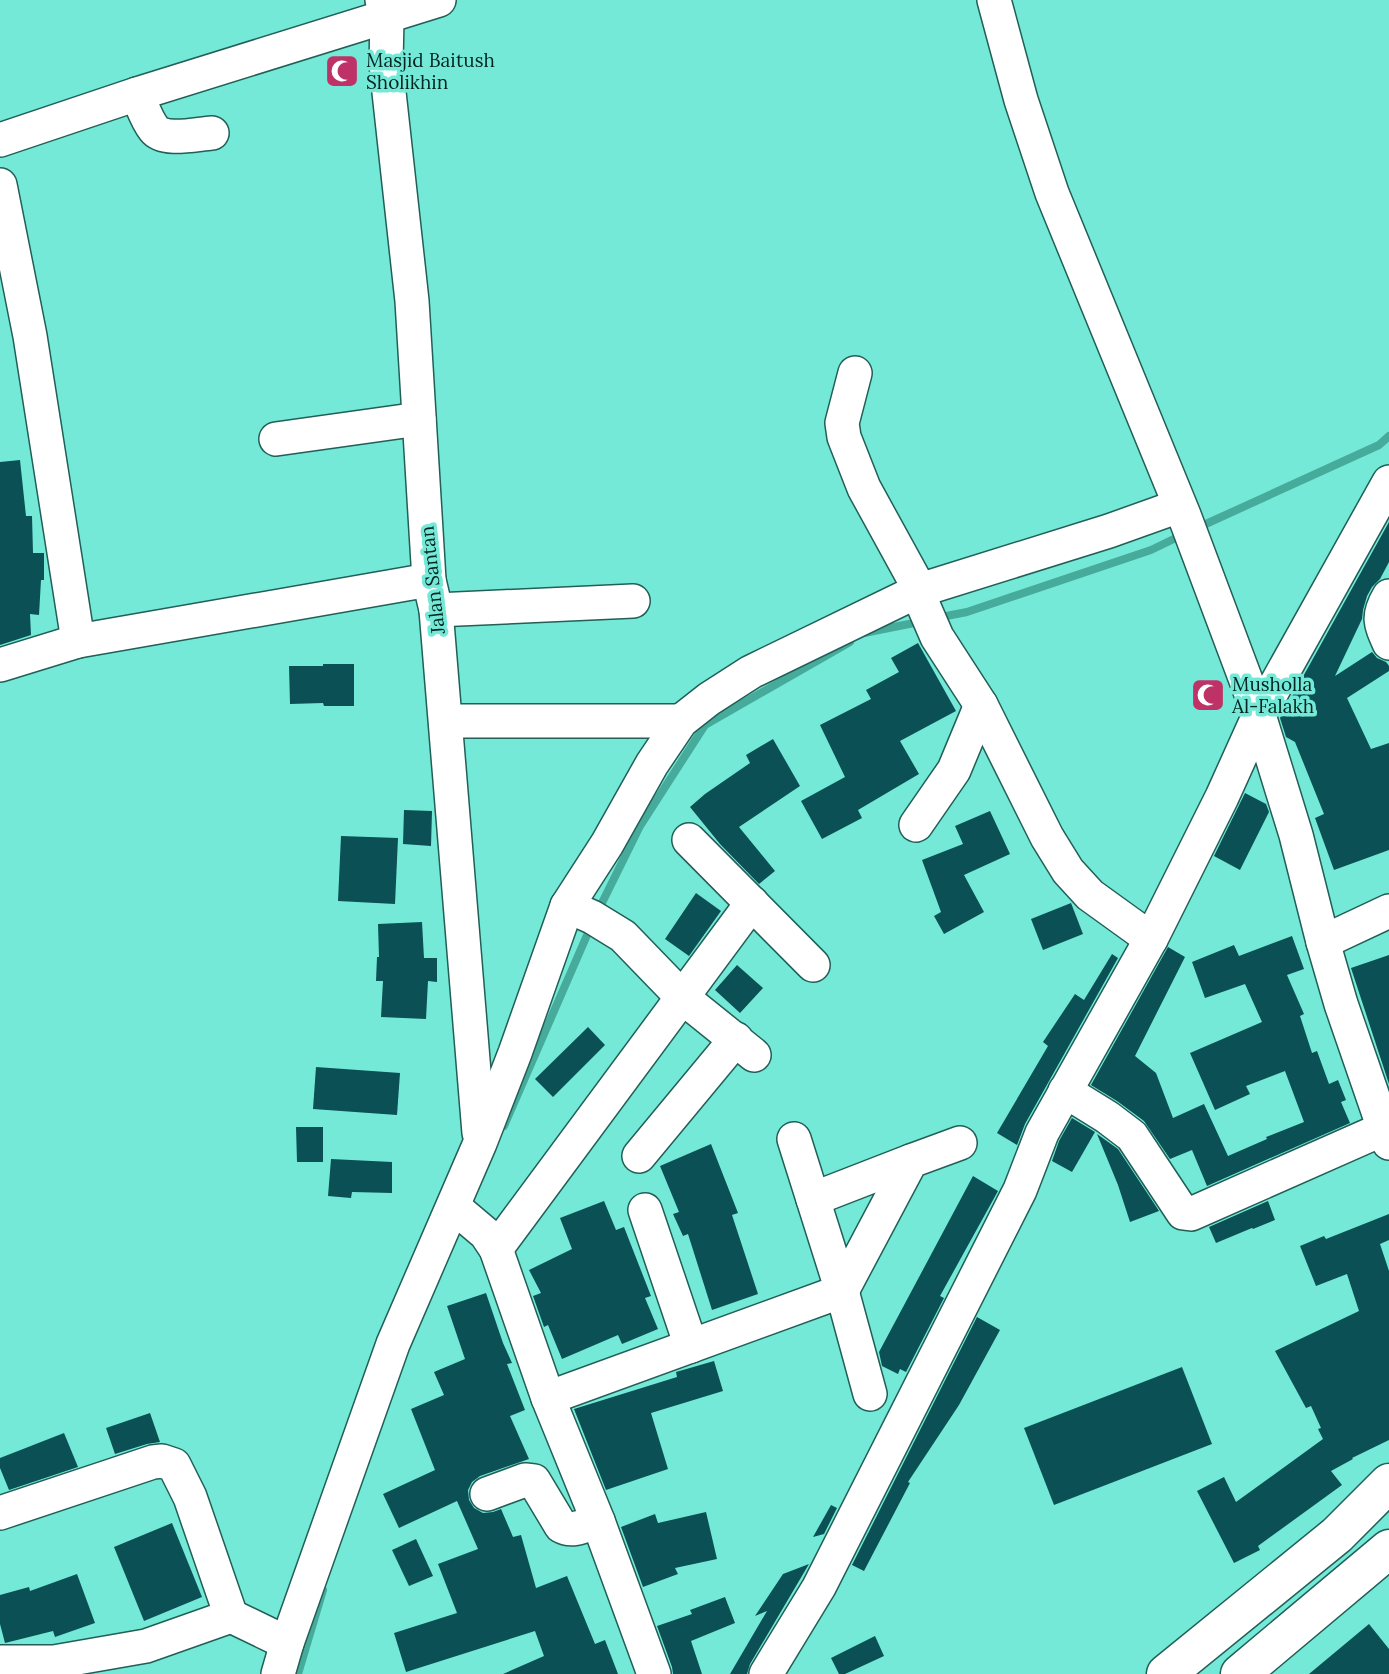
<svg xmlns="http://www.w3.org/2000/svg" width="1389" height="1674" viewBox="0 0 1389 1674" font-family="Lora,serif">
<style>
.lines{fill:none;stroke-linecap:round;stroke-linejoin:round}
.stream{stroke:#47ab9c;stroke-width:8}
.building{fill:#0a5055}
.minor-casing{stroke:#215f57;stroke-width:36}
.highway-casing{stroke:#215f57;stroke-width:41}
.minor{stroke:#fff;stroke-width:33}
.highway{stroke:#fff;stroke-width:38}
.labels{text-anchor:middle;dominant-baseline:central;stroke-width:7;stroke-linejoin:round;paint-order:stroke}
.poi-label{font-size:19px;fill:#00241f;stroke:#75e9d7;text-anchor:start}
.street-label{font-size:19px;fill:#00241f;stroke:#75e9d7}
</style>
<rect width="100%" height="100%" fill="#75e9d7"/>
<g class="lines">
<g class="stream">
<polyline points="1197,528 1379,445 1389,436"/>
<polyline points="936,618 967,612 1151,550 1182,535"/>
<polyline points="864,633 924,621"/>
<polyline points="598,911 640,826 705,725 850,642"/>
<polyline points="504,1126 591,926"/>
<polyline points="298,1674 323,1590"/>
</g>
</g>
<g class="building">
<polygon points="20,460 26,516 32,516 33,553 44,553 44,580 41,580 39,615 30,614 31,635 0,645 0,462"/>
<polygon points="1389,522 1389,562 1380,579 1372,587 1367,596 1363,610 1362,619 1335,676 1372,652 1377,658 1386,662 1389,666 1389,671 1347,698 1371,749 1389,743 1389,850 1334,870 1315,818 1324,814 1295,742 1286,737 1280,718"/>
<polygon points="918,643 956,711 900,741 919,774 858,810 862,818 822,839 801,801 845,777 820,725 871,699 866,690 899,672 891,658"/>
<polygon points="323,664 354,664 354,706 324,706 323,703 290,704 289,666 323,666"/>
<polygon points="773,739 800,786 739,827 775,871 759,884 720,844 690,807 705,794 750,763 746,755"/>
<polygon points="1245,793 1266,804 1269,812 1240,870 1214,856"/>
<polygon points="404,810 432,811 431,846 403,844"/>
<polygon points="990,811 1010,854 964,875 984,912 944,934 934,916 941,912 922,860 963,844 955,826"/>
<polygon points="341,836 398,838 395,904 338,901"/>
<polygon points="696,893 721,911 689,956 665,939"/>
<polygon points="1071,903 1083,934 1043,950 1031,919"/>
<polygon points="422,922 424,958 437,958 437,982 428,981 426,1019 381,1017 383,981 376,981 377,957 379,957 378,924"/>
<polygon points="1292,936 1304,969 1287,975 1304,1014 1300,1016 1312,1053 1317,1051 1329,1084 1338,1080 1346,1100 1341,1102 1350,1123 1207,1186 1192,1150 1170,1159 1144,1121 1117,1101 1091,1085 1168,947 1185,957 1135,1056 1156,1073 1173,1118 1204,1104 1228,1156 1267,1139 1266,1137 1304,1122 1285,1071 1246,1086 1250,1094 1215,1110 1190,1053 1262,1022 1245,984 1205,998 1192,962 1234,945 1239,956"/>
<polygon points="1112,954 1118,958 1025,1124 1017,1145 997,1133 1048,1046 1043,1042 1075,994 1084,1000"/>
<polygon points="1389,955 1389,1084 1351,968"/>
<polygon points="737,965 763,988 740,1013 715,990"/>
<polygon points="588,1027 605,1045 553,1097 535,1079"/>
<polygon points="316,1067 400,1073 397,1115 313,1109"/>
<polygon points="1072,1118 1095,1132 1072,1172 1052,1161 1059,1141"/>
<polygon points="296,1127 323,1127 323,1162 297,1162"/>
<polygon points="1097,1134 1118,1149 1159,1211 1130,1222 1118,1185"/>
<polygon points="711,1144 738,1213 732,1215 758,1294 712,1310 688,1234 683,1236 673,1214 679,1212 660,1166"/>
<polygon points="331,1159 392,1162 392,1193 352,1192 351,1198 328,1196"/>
<polygon points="973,1176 998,1191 940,1296 944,1298 906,1372 900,1369 898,1374 882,1366 879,1352"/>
<polygon points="604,1201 616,1230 624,1227 651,1296 645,1298 658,1329 622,1344 618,1335 562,1359 548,1325 544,1327 533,1296 541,1293 529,1270 572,1249 560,1218"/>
<polygon points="1268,1201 1275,1220 1253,1229 1252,1228 1216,1243 1209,1227"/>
<polygon points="1389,1214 1389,1240 1380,1244 1389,1271 1389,1440 1352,1458 1353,1459 1331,1471 1342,1485 1258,1546 1260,1550 1234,1563 1197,1491 1224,1477 1236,1502 1323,1439 1318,1429 1321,1428 1311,1406 1306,1408 1275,1351 1359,1311 1347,1274 1316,1286 1300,1246 1324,1236 1326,1239"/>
<polygon points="486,1293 503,1343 512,1363 507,1364 525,1410 510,1416 529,1459 480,1476 472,1482 468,1490 469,1500 474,1508 483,1513 493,1512 501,1509 513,1537 521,1535 536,1588 567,1576 595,1644 605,1640 618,1674 503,1674 544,1656 535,1631 406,1672 394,1633 457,1613 438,1564 478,1549 457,1501 399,1528 383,1494 435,1470 411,1409 444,1395 434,1372 465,1359 447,1306"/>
<polygon points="977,1317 1000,1330 959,1405 908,1482 910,1483 864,1571 852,1565"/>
<polygon points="714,1361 723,1391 651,1413 668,1469 606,1490 574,1409 677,1377 676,1372"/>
<polygon points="1182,1367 1212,1444 1054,1505 1024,1428"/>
<polygon points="150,1413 160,1442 147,1444 115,1454 106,1428"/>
<polygon points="64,1433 78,1467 9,1490 0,1468 0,1458"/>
<polygon points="831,1505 837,1508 824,1534 813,1537"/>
<polygon points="706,1512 717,1559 675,1568 678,1574 643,1587 621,1527 655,1514 658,1523"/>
<polygon points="172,1523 202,1597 144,1621 114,1547"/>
<polygon points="416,1539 433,1576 409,1586 392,1550"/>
<polygon points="809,1564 750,1664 747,1674 730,1674 767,1611 755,1616 783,1574"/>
<polygon points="77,1574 95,1623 55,1637 53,1631 5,1643 0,1624 0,1595 29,1587 30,1591"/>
<polygon points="725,1597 735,1623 691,1641 702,1674 673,1674 672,1667 657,1626 692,1614 690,1610"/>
<polygon points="1369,1624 1389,1649 1389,1674 1309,1674"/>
<polygon points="875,1636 884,1656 845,1674 839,1674 831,1658"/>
</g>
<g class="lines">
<g class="minor-casing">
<g id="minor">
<polyline points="382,0 387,17 386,65 412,301 429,580 436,610 479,1133"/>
<polyline points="994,0 1021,100 1052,193 1184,515 1259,715 1296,835 1323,942 1341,1004 1389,1143"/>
<path d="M137,94C142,105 146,119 154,129C164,142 196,134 212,133"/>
<polyline points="0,140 137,94 439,0"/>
<polyline points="0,185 30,336 78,641 429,580"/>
<polyline points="855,373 842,423 844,437 864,488 920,590 924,607 937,637 981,705 1047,837 1068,871 1090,895 1151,939"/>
<polyline points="276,439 419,419"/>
<path d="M1389,596C1377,616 1380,623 1389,643"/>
<polyline points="436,610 633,601"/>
<polyline points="0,665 78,641"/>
<polyline points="446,721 681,721"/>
<polyline points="916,825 954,770 981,705"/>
<polyline points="689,840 813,965"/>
<polyline points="567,906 592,917 623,936 682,997 754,1055"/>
<polyline points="1323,942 1389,911"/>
<polyline points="1065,1091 1107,1117 1132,1136 1183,1213 1191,1214 1383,1129"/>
<polyline points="794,1139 842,1291 870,1394"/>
<polyline points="639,1156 736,1039"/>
<polyline points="813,1199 911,1161"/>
<polyline points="454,1207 486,1234 496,1249 548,1398 598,1521 654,1674"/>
<polyline points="645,1210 691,1346"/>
<polyline points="496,1249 752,903"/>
<polyline points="548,1398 842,1291 911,1161 960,1143"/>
<path d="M487,1494L525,1480L534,1481L561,1526C573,1533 586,1525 598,1521"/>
<polyline points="0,1513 153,1462 162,1461 174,1465 190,1497 231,1616 146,1646 54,1662 0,1662"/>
<polyline points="231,1616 287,1643"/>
<polyline points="278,1674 287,1643 393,1344 480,1143 515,1053 567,906 607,844 652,764 681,721 709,699 751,672 920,590 1109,531 1179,506"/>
<polyline points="766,1674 819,1587 1020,1190 1042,1133 1151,939 1222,797 1259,715 1389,482"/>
</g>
</g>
<g class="highway-casing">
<g id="highway">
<polyline points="1166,1674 1337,1535 1389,1483"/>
<polyline points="1240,1674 1389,1549"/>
</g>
</g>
<use href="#minor" class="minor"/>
<use href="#highway" class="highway"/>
</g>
<defs>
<g id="mosque-square" transform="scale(1.75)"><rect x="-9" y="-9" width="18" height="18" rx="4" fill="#be3268" stroke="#75e9d7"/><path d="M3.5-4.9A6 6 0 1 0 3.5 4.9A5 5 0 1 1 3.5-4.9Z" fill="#fff"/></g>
</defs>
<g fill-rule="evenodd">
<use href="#mosque-square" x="342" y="71"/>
<use href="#mosque-square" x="1208" y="695"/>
</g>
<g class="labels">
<g class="poi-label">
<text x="366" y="60">Masjid Baitush<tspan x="366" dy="22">Sholikhin</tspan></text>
<text x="1232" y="684">Musholla<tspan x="1232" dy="22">Al-Falakh</tspan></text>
</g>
<g class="street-label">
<text transform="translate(432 580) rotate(-96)">Jalan Santan</text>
</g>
</g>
</svg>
